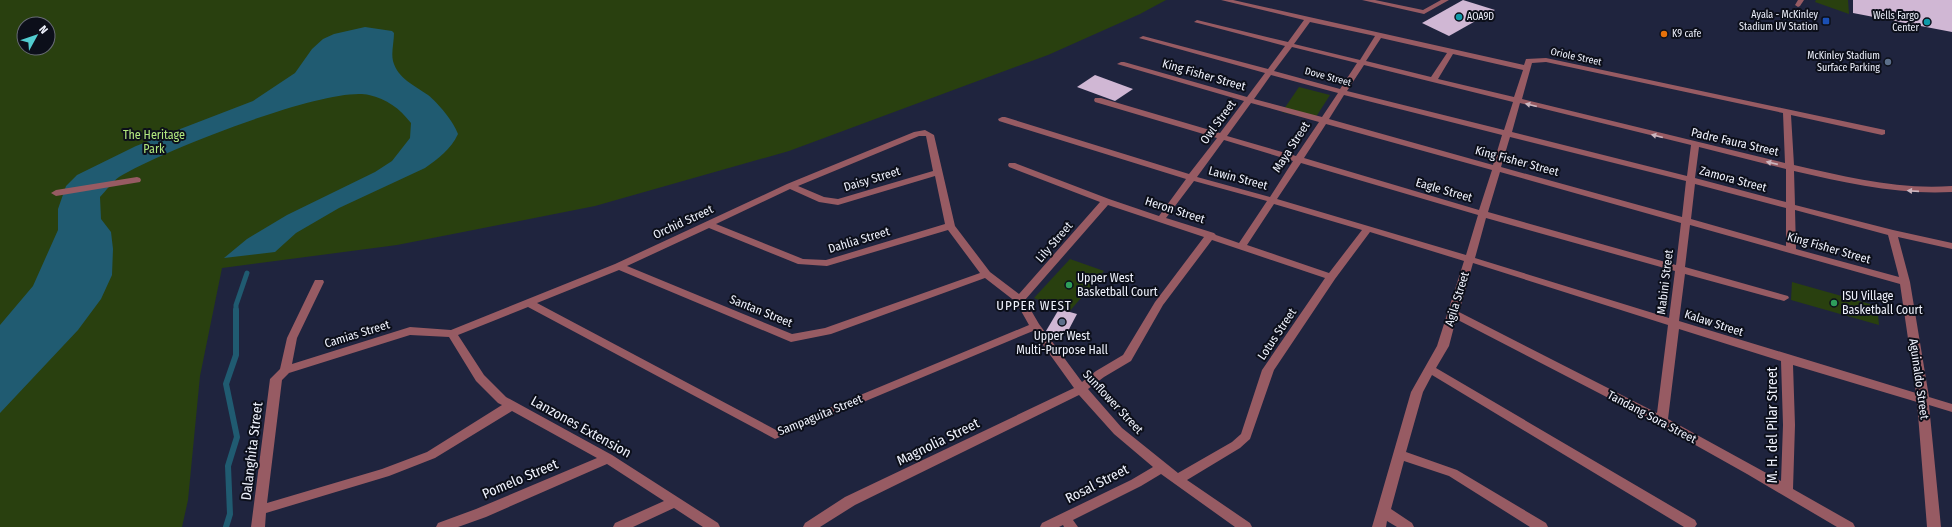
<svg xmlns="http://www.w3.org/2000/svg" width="1952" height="527" viewBox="0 0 1952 527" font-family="'Fira Sans Condensed',sans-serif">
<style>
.green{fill:#29400f;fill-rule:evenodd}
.water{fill:#205b71}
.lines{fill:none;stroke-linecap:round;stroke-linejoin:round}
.stream-far1{stroke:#205b71;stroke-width:5}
.stream{stroke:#205b71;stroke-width:6}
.building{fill:#d0b7d4}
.street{fill:#975b63;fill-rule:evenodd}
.oneway{fill:#ccb6bf}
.culture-dot{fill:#0f9aa8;stroke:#0c0f1a;stroke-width:1.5}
.transit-dot{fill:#1a4fb4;stroke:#0c0f1a;stroke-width:1.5}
.food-dot{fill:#e8710a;stroke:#0c0f1a;stroke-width:1.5}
.service-dot{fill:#5c6f8a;stroke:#0c0f1a;stroke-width:1.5}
.leisure-dot{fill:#2e9e5b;stroke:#0c0f1a;stroke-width:1.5}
.labels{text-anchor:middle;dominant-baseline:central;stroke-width:4;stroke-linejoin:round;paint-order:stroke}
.far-poi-label{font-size:10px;fill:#eff2fd;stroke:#0c0f1a;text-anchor:end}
.far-street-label{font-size:10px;fill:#eff2fd;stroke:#0c0f1a}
.street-label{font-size:12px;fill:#eff2fd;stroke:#0c0f1a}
.park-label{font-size:12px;fill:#b1e77e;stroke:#0c0f1a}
.poi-label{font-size:12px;fill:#eff2fd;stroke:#0c0f1a;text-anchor:start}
.neighbourhood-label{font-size:13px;letter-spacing:1px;fill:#eff2fd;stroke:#0c0f1a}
.near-street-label{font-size:14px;fill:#eff2fd;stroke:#0c0f1a}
</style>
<rect width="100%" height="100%" fill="#1f243e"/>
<g class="green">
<path d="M0,0H1166L1140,14L1048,55L789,151L595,206L397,245L222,268L200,376L188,500L182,527H0ZM24,24H48V48H24Z"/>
<polygon points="1816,0 1848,0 1849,14 1815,2"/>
<polygon points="1299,87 1330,95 1314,120 1282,112"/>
<polygon points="1070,259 1104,271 1069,312 1034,298"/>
<polygon points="1792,282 1877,306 1879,325 1791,300"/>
</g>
<path class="water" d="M365,27L392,31L394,33C394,42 391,53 393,61C398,79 414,85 428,95C438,103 454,122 458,134C451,149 438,159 425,168L339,208L296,233L275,252L224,258L247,239L287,215L375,172L392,161L410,138L411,123C399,108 387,99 369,95C328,85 157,153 119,177C112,182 106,191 100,197L101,219L111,232L113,249L112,275L101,299L78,330L0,413V325L33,286L58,230V209L66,186L77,175L136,146L253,101L295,73L312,49L323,39L334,34Z"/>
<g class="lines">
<polyline class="stream-far1" points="236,311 236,305 247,273"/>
<polyline class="stream" points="226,527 230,514 228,466 237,437 226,384 236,355 236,310"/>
</g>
<g class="building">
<polygon points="1463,0 1495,10 1449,36 1422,23"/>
<polygon points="1853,0 1952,0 1952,32 1853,13"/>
<polygon points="1095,75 1133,89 1115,101 1077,87"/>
<polygon points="1059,309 1077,314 1067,333 1062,336 1046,331"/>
</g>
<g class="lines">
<g class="street">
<path d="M1221,0H1233L1524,65L1526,59L1546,58L1885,130V134L1882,135L1791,115L1794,165C1847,177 1898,190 1952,186V192C1898,195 1847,183 1794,171L1795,205L1893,230L1952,243V249L1898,237L1910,282L1929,397L1952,404V412L1929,405L1941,527H1927L1917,402L1793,365L1795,425L1793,489L1853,523L1855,527H1837L1747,474L1649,419L1456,319L1449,346L1436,368L1695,520L1697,524L1695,527H1684L1432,375L1423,392L1406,452L1457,470L1546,523L1548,527H1530L1449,476L1404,461L1391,509L1412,523L1414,527H1397L1387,521L1386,527H1372L1411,392L1437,346L1464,261L1370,232L1335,279L1274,370L1250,439L1240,448L1187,480L1250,523L1252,527H1235L1161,474L1141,486L1073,520L1078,527H1064L1063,525L1059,527H1040L1042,523L1131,480L1153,467L1114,434L1079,395L855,505L820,527H803L805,523L845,497L1074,388L1033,331L775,439L528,307L458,335L484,375L506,397L612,455L718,523L720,527H703L674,508L633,527H613L615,523L664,501L607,464L486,517L458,527H436L438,523L476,509L597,458L512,411L435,458L389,476L266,513L265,527H251L270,379L280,369L287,338L315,280H323L324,282L297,338L292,364L410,327L451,330L615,264L787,184L914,132L925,130L934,135L955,226L990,272L1019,294L1100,202L1009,167L1008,165L1009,163H1015L1109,199L1159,216L1186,179L999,121L998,119L1002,117H1005L1189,174L1217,138L1095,102L1094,100L1095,98H1101L1220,133L1244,101L1117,64L1121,62H1124L1247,97L1265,73L1139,38L1143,36L1268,69L1285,46L1194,22L1197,20L1288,42L1304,20ZM1310,22L1375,36L1360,60L1294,44ZM1381,38L1447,53L1431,77L1366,61ZM1292,47L1357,63L1340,89L1274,71ZM1453,54L1523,70L1514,97L1438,79ZM1546,62L1783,113L1785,163L1522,99L1532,63ZM1364,65L1513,102L1504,130L1347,91ZM1271,75L1338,93L1322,117L1254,99ZM1344,95L1502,135L1493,165L1329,119ZM1251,103L1319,122L1296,156L1227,136ZM1520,103L1691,145L1687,176L1512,132ZM1326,124L1492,170L1479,210L1304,158ZM919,136H926L933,171L838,199L824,197L798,186ZM1510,137L1686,181L1682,217L1501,167ZM1224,140L1293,161L1270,197L1197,177ZM1699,147L1786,169V202L1695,178ZM1301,163L1478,215L1466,255L1277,199ZM1500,172L1681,223L1676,265L1488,212ZM935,176L945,224L826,260L803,259L716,224L790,189L819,202L838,205ZM1194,181L1267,201L1239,243L1216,235L1214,233L1166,218ZM1695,184L1786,208V246L1691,219ZM1274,204L1362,230L1329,273L1247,245ZM1108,205L1204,237L1155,302L1123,355L1096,371L1082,382L1039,324L1025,300ZM1795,210L1888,235L1899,277L1796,249ZM1486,218L1675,271L1669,318L1475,258ZM1690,225L1900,284L1916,393L1679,321L1685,274L1784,301L1789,298L1788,296L1685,267ZM709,228L798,264L827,266L948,230L980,273L825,328L792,334L627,266ZM1212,240L1325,278L1262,370L1241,434L1232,442L1178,473L1122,428L1088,389L1104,377L1131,361L1163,305ZM1473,263L1668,325L1657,413L1459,312ZM619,270L791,342L831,334L985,278L1016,302L1029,325L776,430L537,303ZM1679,329L1781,361L1783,425L1781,481L1668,419ZM410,335L449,337L476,381L498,403L502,405L427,452L382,469L267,503L282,380L289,373Z"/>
<polygon points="1362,0 1375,0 1423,10 1441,0 1449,0 1424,14"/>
<polygon points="1798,0 1804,0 1800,6 1798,7 1795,5"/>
<polygon points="137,177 140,178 141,180 140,182 56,196 51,193 56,190"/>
</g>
</g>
<defs><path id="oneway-solid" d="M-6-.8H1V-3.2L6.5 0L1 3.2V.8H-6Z"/></defs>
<g class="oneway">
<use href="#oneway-solid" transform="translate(1531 105) rotate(-166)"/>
<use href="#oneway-solid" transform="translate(1657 136) rotate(-166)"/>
<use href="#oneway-solid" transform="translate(1772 163) rotate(-167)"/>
<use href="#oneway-solid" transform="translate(1913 191) rotate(-176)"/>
</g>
<g class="culture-dot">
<circle cx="1459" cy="17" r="4"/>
<circle cx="1927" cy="22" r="4"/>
</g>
<rect class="transit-dot" x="1822" y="17" width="8" height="8" rx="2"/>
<circle class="food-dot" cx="1664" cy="34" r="4"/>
<g class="service-dot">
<circle cx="1888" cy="62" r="4"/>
<circle cx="1062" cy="322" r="4"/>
</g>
<g class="leisure-dot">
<circle cx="1069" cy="285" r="4"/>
<circle cx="1834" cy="303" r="4"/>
</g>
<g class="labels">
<g class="far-poi-label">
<text x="1818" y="15">Ayala - McKinley<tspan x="1818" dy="12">Stadium UV Station</tspan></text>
<text x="1919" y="16">Wells Fargo<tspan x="1919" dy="12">Center</tspan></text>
<text x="1467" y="17" text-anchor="start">AOA9D</text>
<text x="1672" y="34" text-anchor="start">K9 cafe</text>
<text x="1880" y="56">McKinley Stadium<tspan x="1880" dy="12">Surface Parking</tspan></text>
</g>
<g class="far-street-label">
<text transform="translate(1576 57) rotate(12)">Oriole Street</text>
<text transform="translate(1328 77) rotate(15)">Dove Street</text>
</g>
<g class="street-label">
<text transform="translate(1204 75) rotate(16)">King Fisher Street</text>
<text transform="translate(1218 122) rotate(-54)">Owl Street</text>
<text transform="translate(1735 142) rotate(13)">Padre Faura Street</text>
<text transform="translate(1291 147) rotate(-57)">Maya Street</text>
<text transform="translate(1517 161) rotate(15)">King Fisher Street</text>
<text transform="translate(1238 178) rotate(15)">Lawin Street</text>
<text transform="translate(872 179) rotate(-17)">Daisy Street</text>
<text transform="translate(1733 179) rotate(15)">Zamora Street</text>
<text transform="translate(1444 190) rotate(16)">Eagle Street</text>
<text transform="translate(1175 210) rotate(18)">Heron Street</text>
<text transform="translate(683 222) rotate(-25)">Orchid Street</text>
<text transform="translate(859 240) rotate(-17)">Dahlia Street</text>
<text transform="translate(1054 242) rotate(-49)">Lily Street</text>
<text transform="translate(1829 248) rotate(16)">King Fisher Street</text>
<text transform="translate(1665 282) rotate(-83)">Mabini Street</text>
<text transform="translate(1457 299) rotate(-73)">Agila Street</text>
<text transform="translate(761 311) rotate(22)">Santan Street</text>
<text transform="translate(1714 323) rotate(18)">Kalaw Street</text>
<text transform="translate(357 334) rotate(-17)">Camias Street</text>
<text transform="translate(1277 334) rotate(-56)">Lotus Street</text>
<text transform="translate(1919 379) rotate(82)">Aguinaldo Street</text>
<text transform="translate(1113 402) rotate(47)">Sunflower Street</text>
<text transform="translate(820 415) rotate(-22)">Sampaguita Street</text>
<text transform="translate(1652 417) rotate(28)">Tandang Sora Street</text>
</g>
<g class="park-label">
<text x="154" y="135">The Heritage<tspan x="154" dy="14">Park</tspan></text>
</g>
<g class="poi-label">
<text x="1077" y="278">Upper West<tspan x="1077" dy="14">Basketball Court</tspan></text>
<text x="1842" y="296">ISU Village<tspan x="1842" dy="14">Basketball Court</tspan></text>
<text x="1062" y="336" text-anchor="middle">Upper West<tspan x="1062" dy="14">Multi-Purpose Hall</tspan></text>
</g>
<g class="neighbourhood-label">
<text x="1034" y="305">UPPER WEST</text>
</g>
<g class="near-street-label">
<text transform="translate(1772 425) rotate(-90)">M. H. del Pilar Street</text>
<text transform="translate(581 427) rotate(29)">Lanzones Extension</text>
<text transform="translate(938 442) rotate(-26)">Magnolia Street</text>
<text transform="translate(252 451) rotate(-83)">Dalanghita Street</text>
<text transform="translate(520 479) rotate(-23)">Pomelo Street</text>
<text transform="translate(1097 484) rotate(-27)">Rosal Street</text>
</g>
</g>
<g transform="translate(36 36) rotate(50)"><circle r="19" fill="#0c0f1a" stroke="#676a75"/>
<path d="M0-3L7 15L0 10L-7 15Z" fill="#52cdd0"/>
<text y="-6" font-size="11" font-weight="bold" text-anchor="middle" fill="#eff2fd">N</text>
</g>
</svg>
